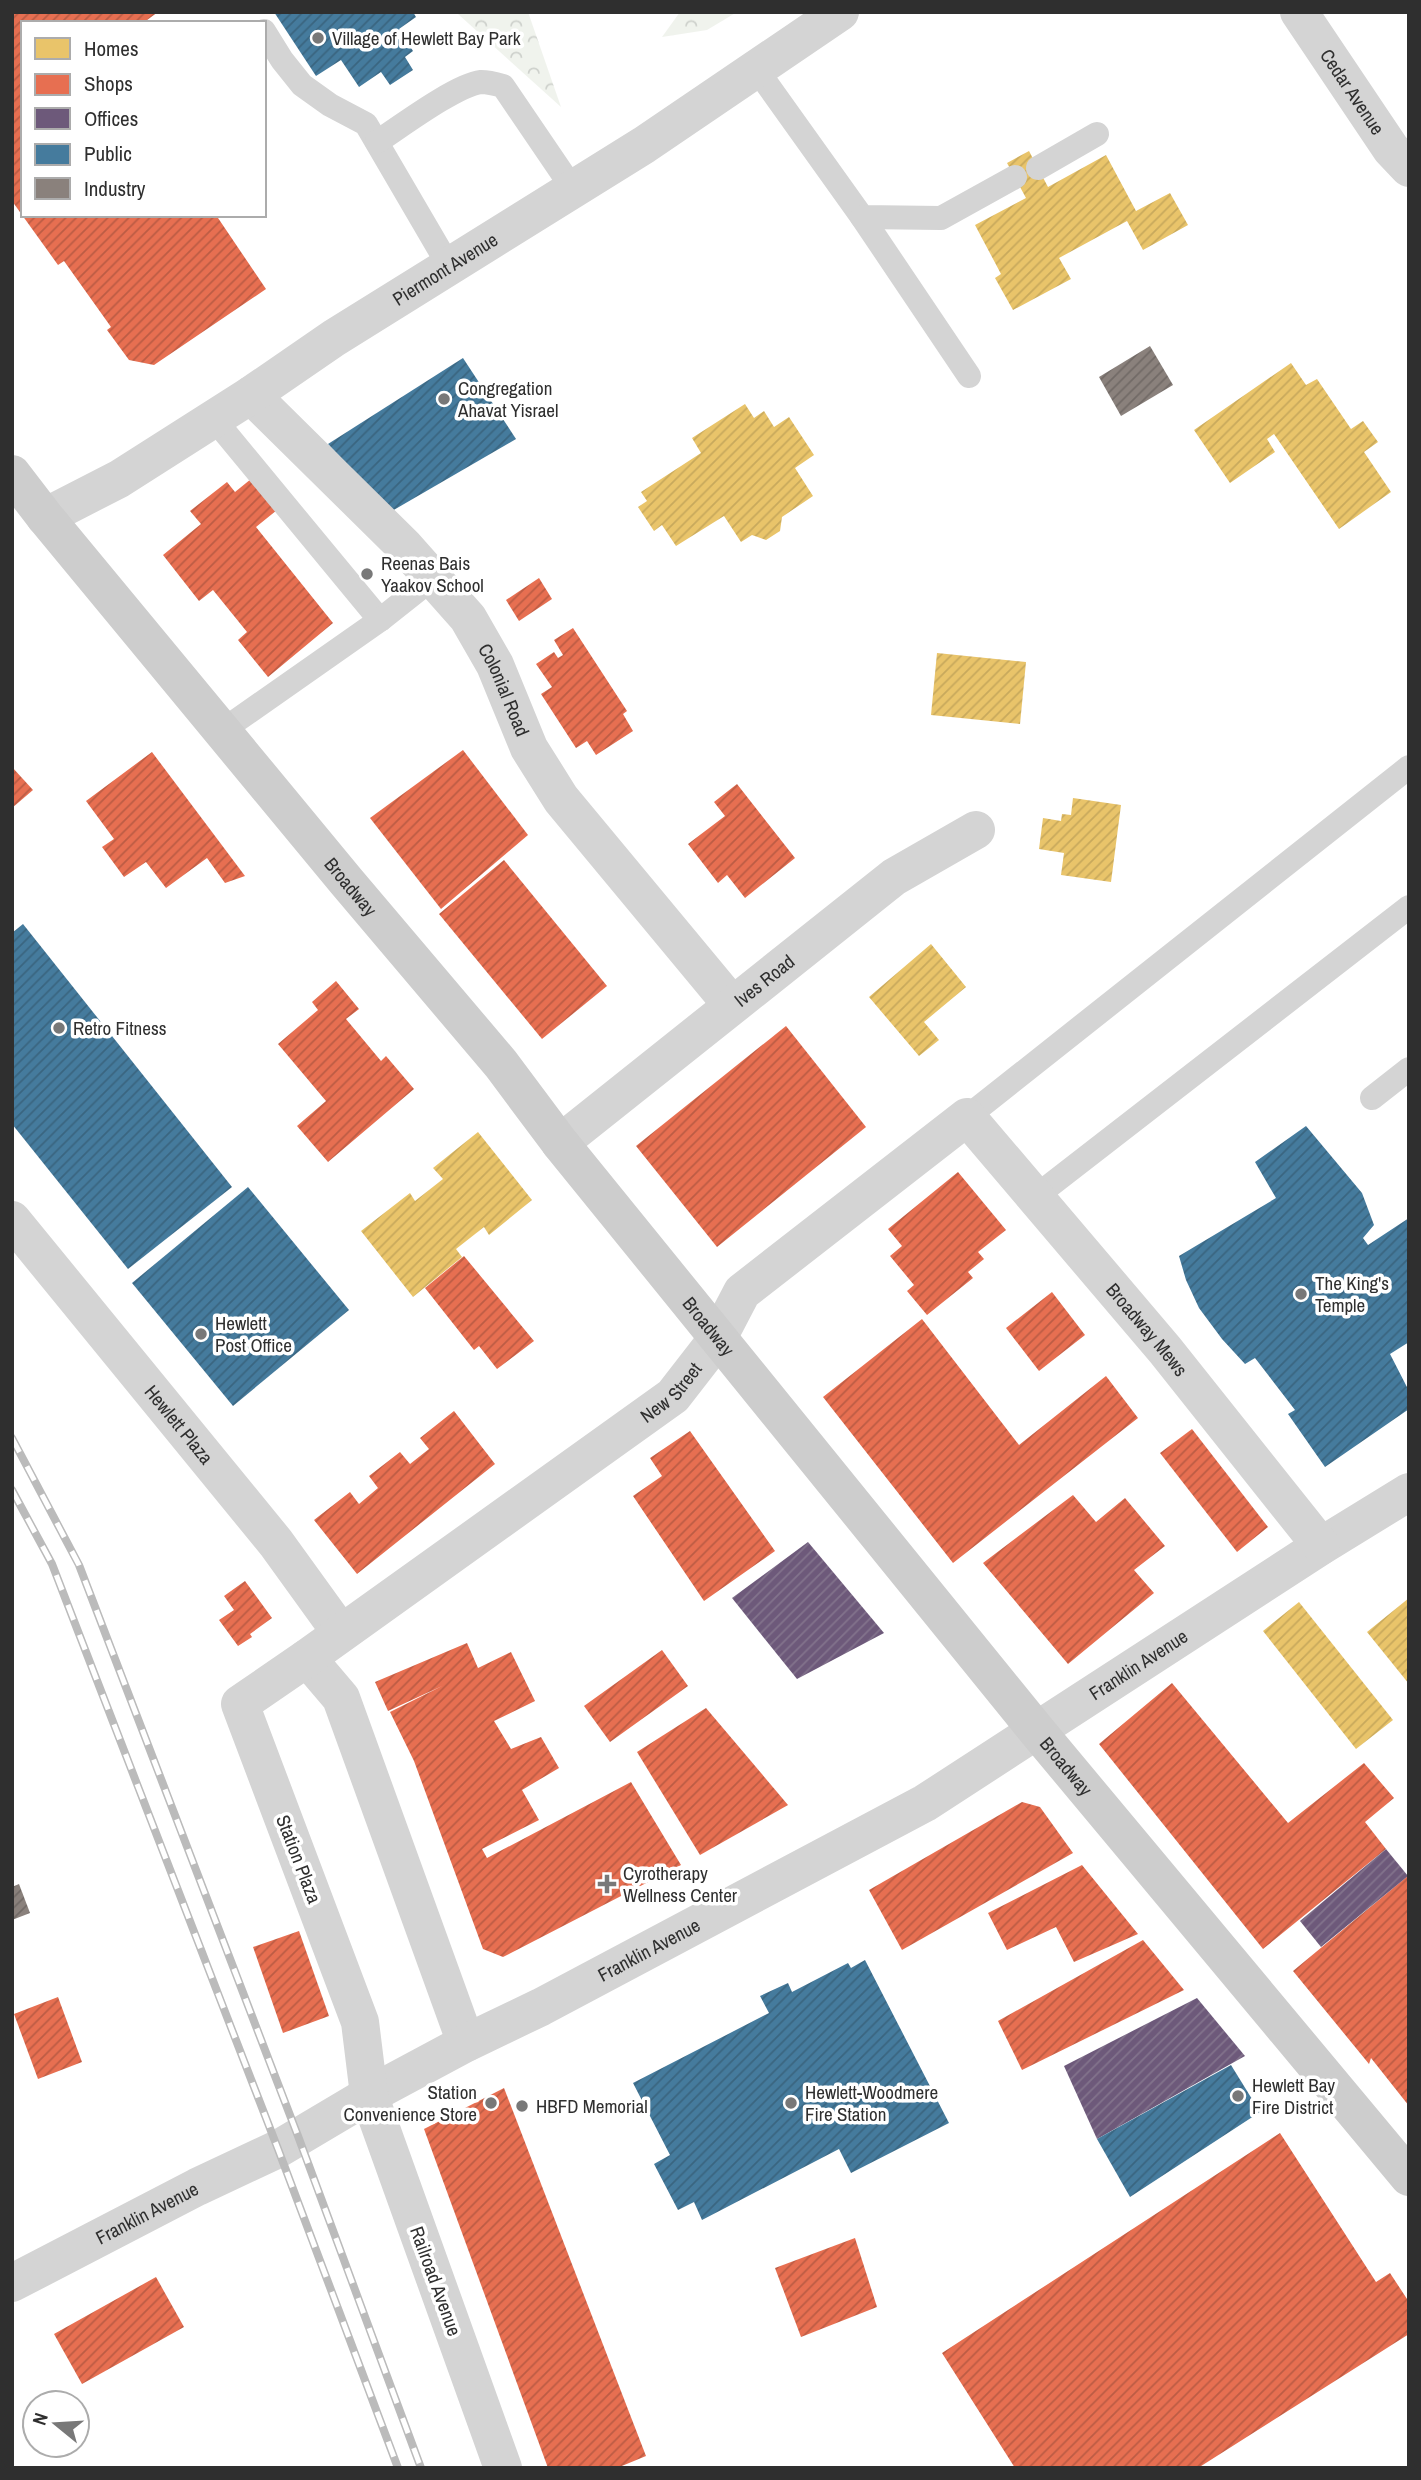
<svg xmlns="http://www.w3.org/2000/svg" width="1421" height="2480" viewBox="0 0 1421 2480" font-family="'Archivo Narrow',sans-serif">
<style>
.forest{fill:url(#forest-crowns)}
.homes{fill:url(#homes-hatch)}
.shops{fill:url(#shops-hatch)}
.offices{fill:url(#offices-hatch)}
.public{fill:url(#public-hatch)}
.industry{fill:url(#industry-hatch)}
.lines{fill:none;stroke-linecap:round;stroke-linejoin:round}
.lane{stroke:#d4d4d4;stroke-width:24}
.street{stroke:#d4d4d4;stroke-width:38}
.secondary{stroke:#cdcdcd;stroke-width:38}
.rail-casing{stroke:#bbb;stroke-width:8}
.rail{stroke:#fff;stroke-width:5;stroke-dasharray:16;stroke-linecap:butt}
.poi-dot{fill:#787878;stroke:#fff;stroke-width:2.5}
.labels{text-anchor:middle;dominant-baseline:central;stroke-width:7;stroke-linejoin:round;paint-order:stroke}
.poi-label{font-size:19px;fill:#2f2f2f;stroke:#fff;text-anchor:start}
.street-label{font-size:19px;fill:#2f2f2f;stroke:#fff}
</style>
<defs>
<pattern id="forest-crowns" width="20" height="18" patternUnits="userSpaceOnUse" patternTransform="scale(1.75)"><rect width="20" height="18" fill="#f0f3ed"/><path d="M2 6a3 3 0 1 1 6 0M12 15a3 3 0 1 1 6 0" fill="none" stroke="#ced1cc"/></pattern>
<pattern id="homes-hatch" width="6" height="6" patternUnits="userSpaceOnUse" patternTransform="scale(1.75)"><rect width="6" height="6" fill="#e9c46a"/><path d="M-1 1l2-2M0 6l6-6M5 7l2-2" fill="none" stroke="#c8a95c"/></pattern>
<pattern id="shops-hatch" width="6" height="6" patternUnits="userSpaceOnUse" patternTransform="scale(1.75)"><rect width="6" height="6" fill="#e76f51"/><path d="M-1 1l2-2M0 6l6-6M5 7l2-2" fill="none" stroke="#bc5c44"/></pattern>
<pattern id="offices-hatch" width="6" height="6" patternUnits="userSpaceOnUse" patternTransform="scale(1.75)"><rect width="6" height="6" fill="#6d597a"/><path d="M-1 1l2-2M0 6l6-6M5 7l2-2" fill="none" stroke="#82738c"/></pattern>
<pattern id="public-hatch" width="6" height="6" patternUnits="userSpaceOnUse" patternTransform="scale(1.75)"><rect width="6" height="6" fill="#457b9d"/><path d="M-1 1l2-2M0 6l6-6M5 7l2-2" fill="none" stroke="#3a6580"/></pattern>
<pattern id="industry-hatch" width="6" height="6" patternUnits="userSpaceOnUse" patternTransform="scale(1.75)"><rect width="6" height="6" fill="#8a817c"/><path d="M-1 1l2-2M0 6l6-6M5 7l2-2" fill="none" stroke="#716a66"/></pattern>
</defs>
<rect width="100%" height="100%" fill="#fff"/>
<g class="forest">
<polygon points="456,12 528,12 561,107 458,14"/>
<polygon points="680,12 737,12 707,30 662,37"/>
</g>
<g class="homes">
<polygon points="1029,151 1048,187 1106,155 1136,211 1170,193 1188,225 1143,250 1127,221 1059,258 1071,279 1013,310 995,278 1001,274 975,225 1026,198 1007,163"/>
<polygon points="1291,363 1306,385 1317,379 1351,429 1363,421 1378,442 1364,452 1391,492 1339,529 1274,434 1267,439 1275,452 1230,483 1194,430"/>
<polygon points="745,404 754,418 764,411 774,427 789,417 814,455 795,468 813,496 782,517 780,531 766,540 752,535 741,542 724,516 676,546 662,525 654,531 638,507 647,501 641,492 701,453 692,438"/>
<polygon points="937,653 1026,662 1020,724 931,715"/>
<polygon points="1073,798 1121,805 1111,882 1061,875 1064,853 1039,849 1043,818 1061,821 1062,814 1071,815"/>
<polygon points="931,944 966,987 924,1022 939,1040 919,1056 869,997"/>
<polygon points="478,1132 532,1200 489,1235 484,1227 456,1249 462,1257 413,1297 361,1231 410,1193 415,1201 443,1179 433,1168"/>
<polygon points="1409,1598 1409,1684 1367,1632"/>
<polygon points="1299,1602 1393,1720 1356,1749 1263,1631"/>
</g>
<g class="shops">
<polygon points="12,12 158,12 143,23 23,23 23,215 216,215 266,289 154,365 129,360 107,330 111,327 64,261 58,265 12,201"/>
<polygon points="251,479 277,510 256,527 333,623 268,677 238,640 247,632 213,590 199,601 163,555 201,524 190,511 227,482 235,492"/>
<polygon points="539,578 552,599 519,621 506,600"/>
<polygon points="573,628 627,711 623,714 633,731 596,755 587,741 576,748 541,694 552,687 536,664 554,652 558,658 563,655 554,640"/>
<polygon points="463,750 528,835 441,909 370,818"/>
<polygon points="152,752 245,876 225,883 207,858 166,888 146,862 124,877 102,847 114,839 86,801"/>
<polygon points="12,767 33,790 12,808"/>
<polygon points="737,784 795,858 745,898 727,875 718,883 688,844 725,816 714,802"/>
<polygon points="504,860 607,986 542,1039 439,914"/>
<polygon points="336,981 359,1009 346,1019 381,1061 386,1056 414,1089 328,1162 297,1126 326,1101 278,1044 318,1010 312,1002"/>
<polygon points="786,1026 866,1127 717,1247 636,1146"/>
<polygon points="958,1172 1006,1230 978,1252 984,1259 968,1272 973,1278 927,1315 907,1291 914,1285 890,1256 902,1246 888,1229"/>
<polygon points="464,1256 534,1341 497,1369 479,1346 474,1350 425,1288"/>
<polygon points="1052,1292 1085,1335 1039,1371 1006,1328"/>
<polygon points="922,1319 1019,1445 1106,1376 1138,1418 953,1563 823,1397"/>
<polygon points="454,1411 495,1464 357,1574 314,1520 350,1492 359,1504 378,1488 369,1476 400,1452 410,1464 429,1449 420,1438"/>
<polygon points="1192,1429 1268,1527 1237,1552 1160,1453"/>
<polygon points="690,1431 775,1551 704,1601 633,1496 662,1476 650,1458"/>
<polygon points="1073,1495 1096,1522 1125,1498 1165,1546 1134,1570 1154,1593 1068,1664 983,1563"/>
<polygon points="245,1581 272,1618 250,1634 252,1637 238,1646 219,1620 234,1610 224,1596"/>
<polygon points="467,1643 478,1668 511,1652 535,1701 494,1721 511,1749 541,1737 559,1768 522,1790 539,1820 482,1849 487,1858 631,1782 681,1865 503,1957 483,1949 414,1761 390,1712 442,1686 388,1711 375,1682"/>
<polygon points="662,1650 688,1686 610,1742 584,1706"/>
<polygon points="1172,1683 1288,1823 1364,1763 1394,1798 1365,1822 1386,1849 1263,1949 1099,1744"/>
<polygon points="706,1708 788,1805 700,1855 637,1752"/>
<polygon points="1022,1802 1040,1807 1073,1853 902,1950 869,1890"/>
<polygon points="1082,1865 1138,1934 1074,1962 1056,1927 1007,1950 988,1913"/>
<polygon points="1409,1875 1409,2106 1371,2058 1369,2064 1293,1971"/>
<polygon points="299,1931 329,2016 283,2033 253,1947"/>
<polygon points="1143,1940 1184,1990 1022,2070 998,2021"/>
<polygon points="58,1997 82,2062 38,2079 14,2014"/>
<polygon points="504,2088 646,2456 617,2468 548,2468 424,2129"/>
<polygon points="1280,2133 1376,2282 1390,2273 1409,2302 1409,2334 1198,2468 1015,2468 942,2353"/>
<polygon points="855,2238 877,2307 801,2337 775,2268"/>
<polygon points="156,2277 184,2327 82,2384 54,2334"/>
</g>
<g class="offices">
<polygon points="808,1542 884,1633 797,1679 732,1598"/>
<polygon points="1386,1849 1408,1876 1321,1947 1300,1921"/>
<polygon points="1197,1998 1245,2056 1097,2139 1064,2066"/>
</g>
<g class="public">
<polygon points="274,12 413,12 416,17 399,29 413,51 405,57 413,70 390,85 381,72 359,87 341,60 316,76"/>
<polygon points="463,358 516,439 392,511 328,444"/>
<polygon points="23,924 232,1187 128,1269 12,1124 12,933"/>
<polygon points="1306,1126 1362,1193 1374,1225 1363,1238 1368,1245 1409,1218 1409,1342 1390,1354 1409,1391 1409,1409 1325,1467 1288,1414 1295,1410 1255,1358 1245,1364 1222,1339 1199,1308 1186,1280 1179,1256 1276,1198 1255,1162"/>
<polygon points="248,1187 349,1310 233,1406 132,1283"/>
<polygon points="865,1960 949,2123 851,2173 839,2149 702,2220 694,2202 678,2210 654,2164 670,2155 633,2083 769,2013 760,1996 788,1983 792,1992 848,1963 851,1968"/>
<polygon points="1231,2065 1260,2112 1130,2197 1097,2139"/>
</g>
<g class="industry">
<polygon points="1150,346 1173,385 1121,416 1099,377"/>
<polygon points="19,1884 30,1913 12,1920 12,1887"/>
</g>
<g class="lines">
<g class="lane">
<polyline points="264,31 282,60 302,85 330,105 366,124 449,266"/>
<polyline points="757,70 862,217 941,218 1015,177"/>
<path d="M377,142C400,127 456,85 481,82C489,82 496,84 503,86L573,189"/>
<polyline points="1038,168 1097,134"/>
<polyline points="862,217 969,376"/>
<polyline points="214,419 380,620"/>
<polyline points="223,730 380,620 433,578"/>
<polyline points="1372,1098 1409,1069"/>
<polyline points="967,1117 1409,767"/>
<polyline points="1035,1197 1409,907"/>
</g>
<g class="street">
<path id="s1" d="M1299,12L1391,149L1409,168"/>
<path id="s2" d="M251,395L405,547L468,618L495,665L529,748L561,799L732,1005"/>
<path id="s3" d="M45,517L119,479L251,395L334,338L644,145L840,12"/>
<path id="s4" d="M560,1143L894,877L976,830"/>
<path id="s5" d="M12,1220L276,1543L341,1633"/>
<polyline points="307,1658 341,1698 466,2043"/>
<path id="s6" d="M12,2283L197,2187L278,2149L369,2095L466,2043L541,2007L925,1803L1321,1546L1409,1492"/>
<path id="s7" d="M503,2468L369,2095L360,2022L240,1704L307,1658L673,1396L718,1338L742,1292L967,1117L1165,1350L1321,1546"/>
</g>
<path class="secondary" id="s8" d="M12,474L45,517L346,881L501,1064L560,1143L1037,1731L1409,2177"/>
<g class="rail-casing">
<g id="rail">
<polyline points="12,1438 79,1565 298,2136 421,2468"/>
<polyline points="12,1490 52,1564 278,2149 398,2468"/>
</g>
</g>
<use href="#rail" class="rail"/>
</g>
<g class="poi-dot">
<circle cx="318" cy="38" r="7"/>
<circle cx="444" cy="399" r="7"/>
<circle cx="367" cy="574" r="7"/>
<circle cx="59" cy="1028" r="7"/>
<circle cx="1301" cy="1294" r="7"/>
<circle cx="201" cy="1334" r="7"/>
<path d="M603.5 1873.5h7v7h7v7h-7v7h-7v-7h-7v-7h7z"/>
<circle cx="1238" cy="2096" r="7"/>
<circle cx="491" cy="2103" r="7"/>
<circle cx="791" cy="2103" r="7"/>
<circle cx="522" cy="2106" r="7"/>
</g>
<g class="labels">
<g class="poi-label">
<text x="332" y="38">Village of Hewlett Bay Park</text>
<text x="458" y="388">Congregation<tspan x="458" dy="22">Ahavat Yisrael</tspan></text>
<text x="381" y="563">Reenas Bais<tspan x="381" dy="22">Yaakov School</tspan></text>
<text x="73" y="1028">Retro Fitness</text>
<text x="1315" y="1283">The King's<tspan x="1315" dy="22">Temple</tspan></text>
<text x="215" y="1323">Hewlett<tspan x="215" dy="22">Post Office</tspan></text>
<text x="623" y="1873">Cyrotherapy<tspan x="623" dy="22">Wellness Center</tspan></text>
<text x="1252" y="2085">Hewlett Bay<tspan x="1252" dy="22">Fire District</tspan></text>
<text x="477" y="2092" text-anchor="end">Station<tspan x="477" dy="22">Convenience Store</tspan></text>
<text x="805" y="2092">Hewlett-Woodmere<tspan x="805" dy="22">Fire Station</tspan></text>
<text x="536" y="2106">HBFD Memorial</text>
</g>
<g class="street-label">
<text stroke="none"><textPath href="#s1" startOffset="96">Cedar Avenue</textPath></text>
<text stroke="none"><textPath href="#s3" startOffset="471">Piermont Avenue</textPath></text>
<text stroke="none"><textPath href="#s2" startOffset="392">Colonial Road</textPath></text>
<text stroke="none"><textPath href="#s8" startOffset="534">Broadway</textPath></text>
<text stroke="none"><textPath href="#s4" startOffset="261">Ives Road</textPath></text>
<text stroke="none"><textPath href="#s8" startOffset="1101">Broadway</textPath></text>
<text stroke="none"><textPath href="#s7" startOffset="2030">Broadway Mews</textPath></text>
<text stroke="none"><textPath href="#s7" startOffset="1342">New Street</textPath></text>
<text stroke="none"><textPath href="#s5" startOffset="264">Hewlett Plaza</textPath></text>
<text stroke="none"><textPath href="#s6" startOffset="1286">Franklin Avenue</textPath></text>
<text stroke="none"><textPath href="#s8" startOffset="1668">Broadway</textPath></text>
<text transform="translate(299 1859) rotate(69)">Station Plaza</text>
<text stroke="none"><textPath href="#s6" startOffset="719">Franklin Avenue</textPath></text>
<text stroke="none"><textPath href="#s6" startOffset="152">Franklin Avenue</textPath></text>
<text transform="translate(436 2281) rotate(70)">Railroad Avenue</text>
</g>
</g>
<rect width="1421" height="2480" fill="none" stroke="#2f2f2f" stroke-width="28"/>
<rect x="21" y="21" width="245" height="196" fill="#ffffff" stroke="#acacac" stroke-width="2"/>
<rect x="35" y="38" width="35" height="21" fill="#e9c46a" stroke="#acacac" stroke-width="2"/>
<text x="84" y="56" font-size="21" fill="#2f2f2f">Homes</text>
<rect x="35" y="74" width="35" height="21" fill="#e76f51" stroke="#acacac" stroke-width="2"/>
<text x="84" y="91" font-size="21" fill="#2f2f2f">Shops</text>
<rect x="35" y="108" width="35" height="21" fill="#6d597a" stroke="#acacac" stroke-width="2"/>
<text x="84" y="126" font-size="21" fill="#2f2f2f">Offices</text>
<rect x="35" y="144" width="35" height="21" fill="#457b9d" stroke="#acacac" stroke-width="2"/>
<text x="84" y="161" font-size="21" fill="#2f2f2f">Public</text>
<rect x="35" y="178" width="35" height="21" fill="#8a817c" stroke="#acacac" stroke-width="2"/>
<text x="84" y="196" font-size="21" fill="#2f2f2f">Industry</text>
<g transform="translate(56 2424) rotate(288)"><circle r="33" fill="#ffffff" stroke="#acacac" stroke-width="2"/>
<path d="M0-5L12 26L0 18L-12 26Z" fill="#787878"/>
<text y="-10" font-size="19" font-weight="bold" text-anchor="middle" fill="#2f2f2f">N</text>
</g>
</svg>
